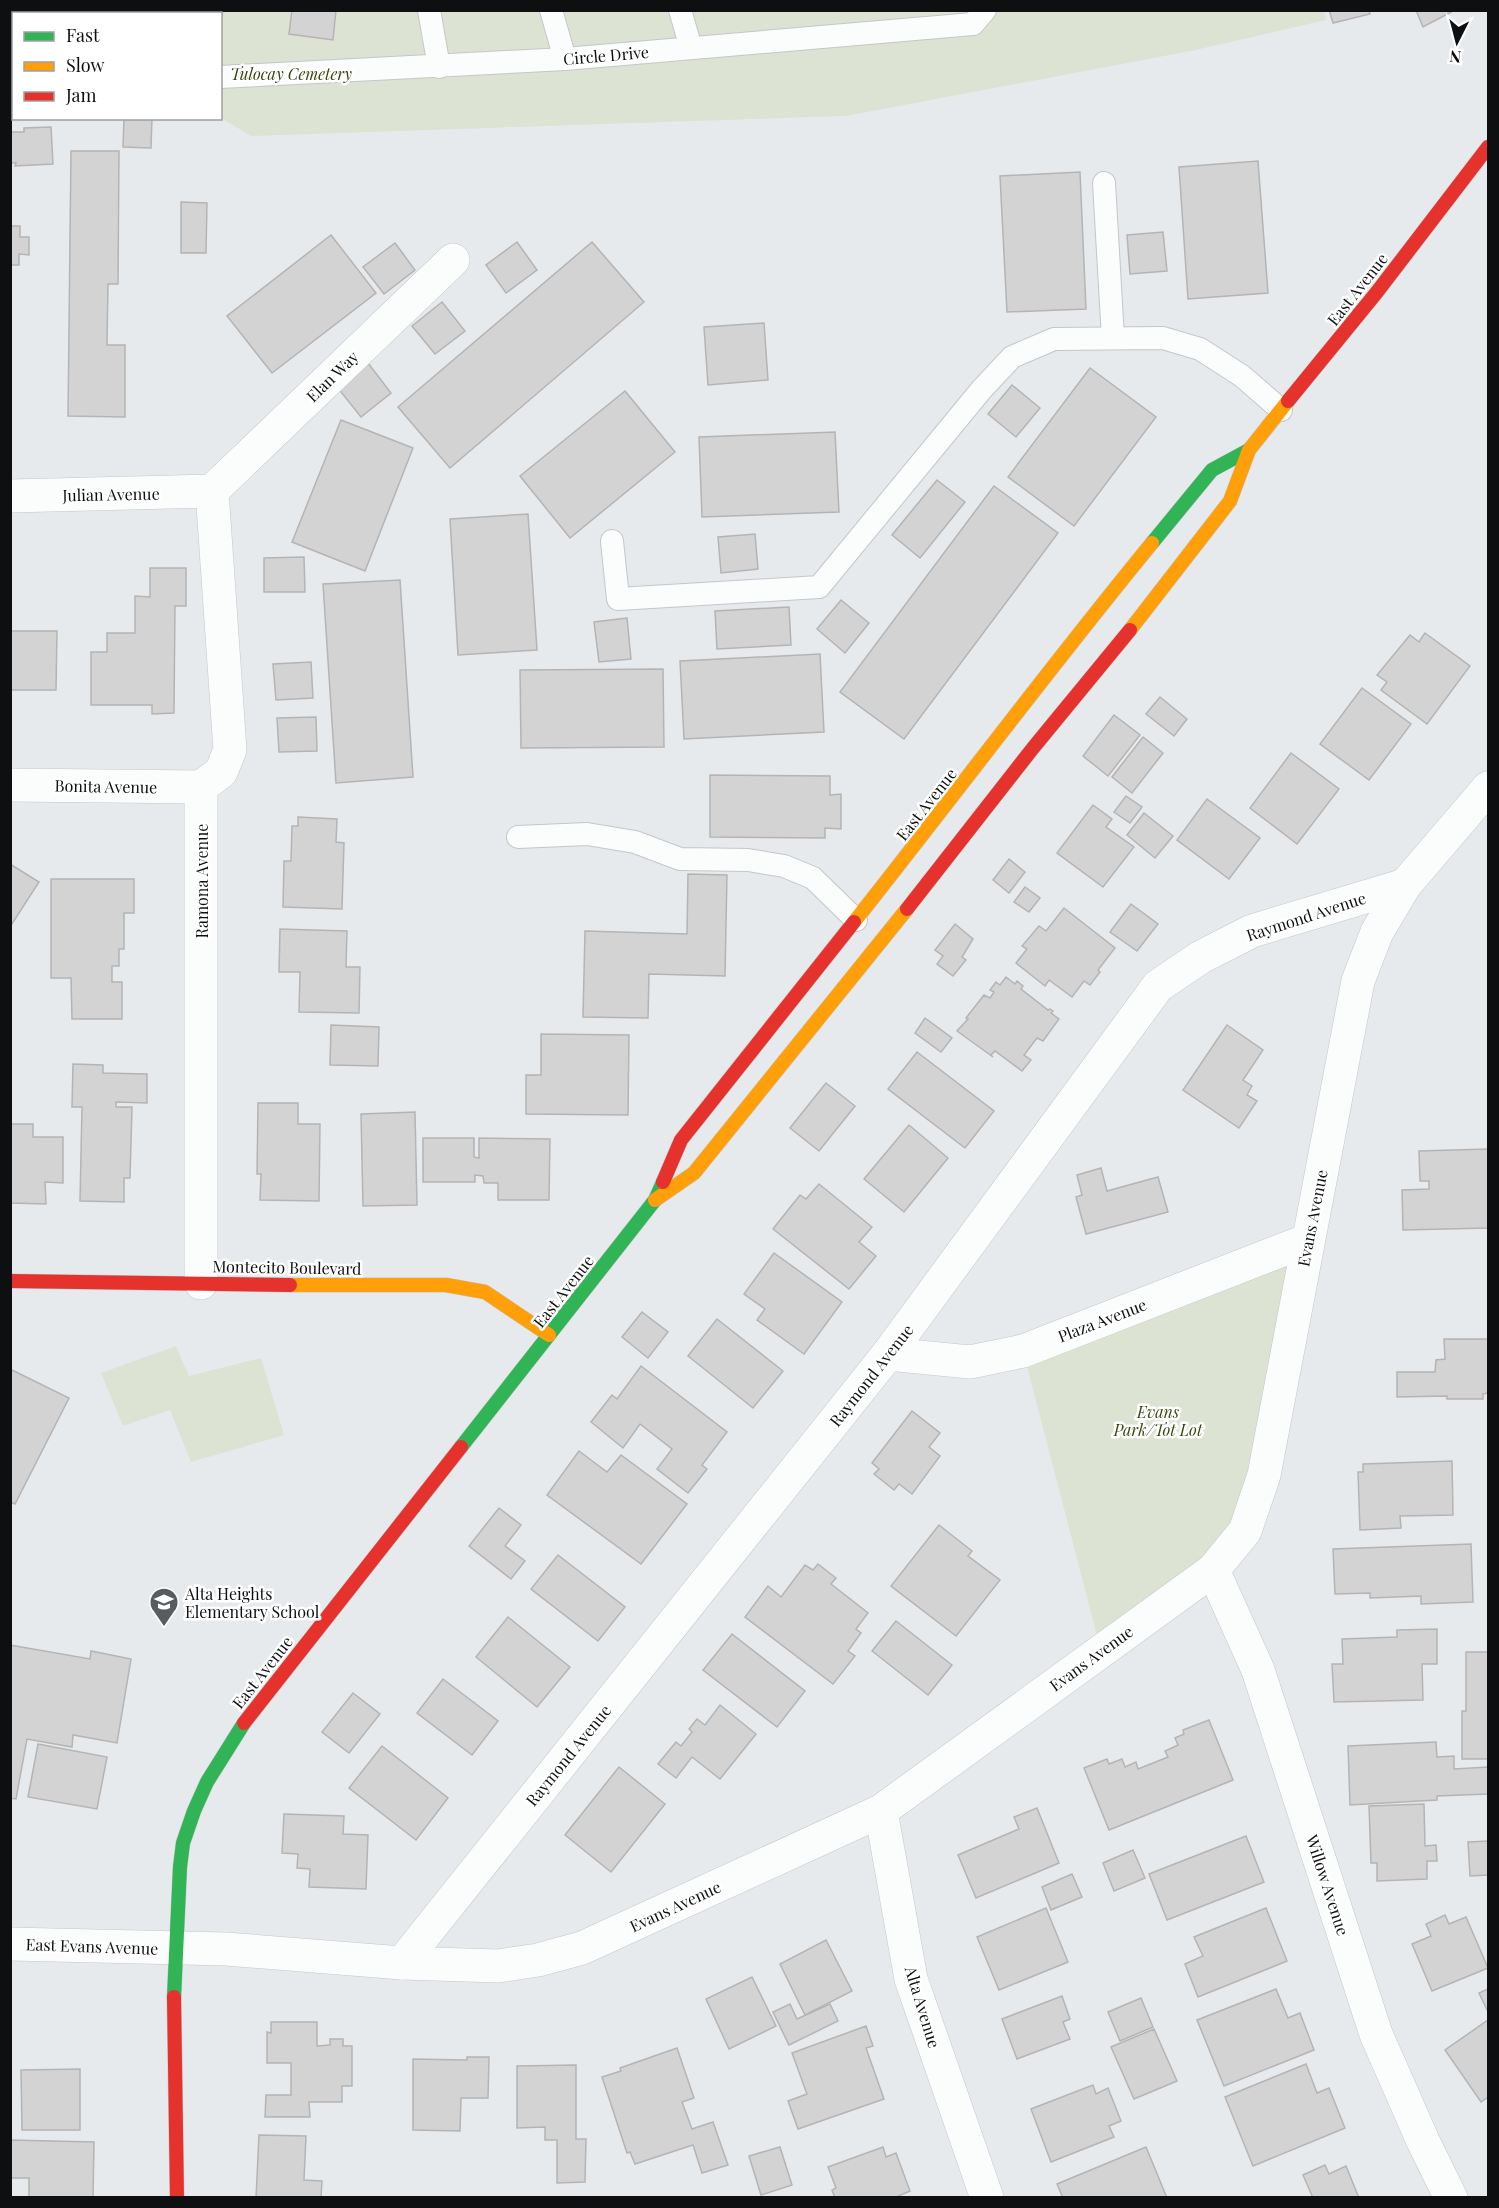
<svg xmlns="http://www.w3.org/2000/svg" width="1499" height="2208" viewBox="0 0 1499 2208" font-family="'Playfair Display',serif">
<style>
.green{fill:#dde3d2}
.building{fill:#d3d3d3;stroke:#b4b4b4;stroke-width:1.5}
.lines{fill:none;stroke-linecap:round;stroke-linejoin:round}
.lane-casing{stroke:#c4c6c9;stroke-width:24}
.street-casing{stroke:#c4c6c9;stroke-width:34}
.fast-casing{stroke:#c4c6c9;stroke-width:15}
.slow-casing{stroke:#c4c6c9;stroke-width:15}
.jam-casing{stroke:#c4c6c9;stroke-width:15}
.lane{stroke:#fbfcfc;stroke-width:22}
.street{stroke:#fbfcfc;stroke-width:33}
.fast{stroke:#30b455;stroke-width:14}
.slow{stroke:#ff9f0a;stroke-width:14}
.jam{stroke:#e5322d;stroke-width:14}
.labels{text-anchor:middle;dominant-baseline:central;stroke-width:5;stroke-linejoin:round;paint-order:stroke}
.street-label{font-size:16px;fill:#0d0f11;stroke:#fff}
.park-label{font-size:16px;font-style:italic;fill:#39440c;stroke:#fff}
.poi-label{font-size:16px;fill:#0d0f11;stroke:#fff;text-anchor:start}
</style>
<rect width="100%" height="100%" fill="#e7eaed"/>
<g class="green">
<polygon points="1324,10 1326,20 1191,51 846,116 251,136 221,118 220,14 14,14 14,118 26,119 11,120 11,11"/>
<polygon points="1308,1240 1245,1531 1101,1651 1023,1351"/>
<polygon points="176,1346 189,1376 261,1358 284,1435 191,1462 170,1410 123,1426 101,1373"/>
</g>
<g class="building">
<polygon points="179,10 223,10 220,23 220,14 178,14"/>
<polygon points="292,10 336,10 333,40 289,34"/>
<polygon points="1329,10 1369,10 1370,14 1333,23"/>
<polygon points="1416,10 1455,10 1423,27"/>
<polygon points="124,118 152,118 151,148 123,147"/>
<polygon points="51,127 53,164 15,166 16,163 10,163 10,132 24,132 24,128"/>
<polygon points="71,151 119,151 118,284 108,284 107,345 125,345 125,417 68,416"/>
<polygon points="1258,161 1268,293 1188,299 1179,167"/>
<polygon points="1080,172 1086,309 1007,312 1000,176"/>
<polygon points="181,202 207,203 206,253 181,253"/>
<polygon points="10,226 20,226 20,237 29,237 29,255 19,254 19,265 10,265"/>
<polygon points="1163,232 1167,271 1130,274 1127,235"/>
<polygon points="331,235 376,293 272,373 227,316"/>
<polygon points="517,242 537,270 506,293 486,265"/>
<polygon points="592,242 644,302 450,468 398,407"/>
<polygon points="395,243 415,270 384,294 363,267"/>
<polygon points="442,302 465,331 435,354 412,326"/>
<polygon points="764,323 768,380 708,385 704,327"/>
<polygon points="368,363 391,393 361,417 337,387"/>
<polygon points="1090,368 1156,417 1074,526 1008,477"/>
<polygon points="1012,385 1040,408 1016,437 988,414"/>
<polygon points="625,391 675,452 570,538 520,476"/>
<polygon points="341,420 413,448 365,571 292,542"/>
<polygon points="835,432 839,512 702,517 699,437"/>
<polygon points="937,480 965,502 920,558 892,535"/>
<polygon points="994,486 1058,533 904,739 840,692"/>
<polygon points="528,514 537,650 458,655 450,519"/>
<polygon points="755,534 758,569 721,573 718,537"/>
<polygon points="304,557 305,592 264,592 264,558"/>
<polygon points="150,568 186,568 186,606 175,606 174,713 152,714 152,705 91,705 91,652 107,652 107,633 135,633 135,596 150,597"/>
<polygon points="400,580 413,777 336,783 323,584"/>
<polygon points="841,600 869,623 845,653 817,629"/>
<polygon points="789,607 791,645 717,649 715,611"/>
<polygon points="627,618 631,659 599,662 594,622"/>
<polygon points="10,631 57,631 56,690 10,690"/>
<polygon points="1425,633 1470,666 1427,724 1381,690 1387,682 1377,675 1410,635 1419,642"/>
<polygon points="820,654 824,732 684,739 680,661"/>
<polygon points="311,662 313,698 276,700 273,664"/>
<polygon points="663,669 664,747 521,748 520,670"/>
<polygon points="1362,688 1411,724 1369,780 1320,744"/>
<polygon points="1160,697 1187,719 1174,736 1146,714"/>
<polygon points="1114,715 1140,735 1108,776 1083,756"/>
<polygon points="316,717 317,751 279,752 277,718"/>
<polygon points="1143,737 1163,753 1132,793 1112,777"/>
<polygon points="1291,753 1339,789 1297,844 1250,808"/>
<polygon points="710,775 830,776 830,795 841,794 841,829 825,828 825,838 710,837"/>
<polygon points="1126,796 1142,807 1130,823 1114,812"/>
<polygon points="1207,799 1260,838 1229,879 1177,840"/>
<polygon points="1093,805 1112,819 1106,827 1134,847 1103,887 1057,853"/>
<polygon points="1144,813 1173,836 1155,858 1127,835"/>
<polygon points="298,817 337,819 336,842 344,843 342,909 283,907 284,861 291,861 292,826 298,826"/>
<polygon points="1009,859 1025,872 1009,893 993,880"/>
<polygon points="10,864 39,882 10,927"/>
<polygon points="688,874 727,875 725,976 649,974 648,1018 583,1017 585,931 687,934"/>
<polygon points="51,879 134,879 134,913 124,913 124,949 119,949 119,966 112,966 112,982 122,982 122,1019 72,1019 71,978 51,978"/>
<polygon points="1025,887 1040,898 1029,912 1014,902"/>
<polygon points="1131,904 1158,924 1137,951 1110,932"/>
<polygon points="1064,908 1115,948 1098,970 1100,972 1090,985 1084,981 1072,997 1049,980 1045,986 1016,963 1027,949 1022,946 1039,926 1046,931"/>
<polygon points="955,924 973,939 962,957 966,960 953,976 937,964 943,956 935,950"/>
<polygon points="280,929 347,931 346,967 360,967 359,1013 299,1012 300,972 279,972"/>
<polygon points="1006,977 1015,984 1017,981 1023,986 1021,989 1048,1010 1050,1009 1053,1011 1051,1013 1059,1019 1043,1041 1037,1038 1024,1055 1031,1060 1022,1071 995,1051 991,1055 993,1057 957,1031 968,1019 966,1018 984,995 990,998 994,992 990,990 996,982 1000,985"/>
<polygon points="925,1018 952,1038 941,1052 915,1033"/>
<polygon points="331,1025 379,1027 378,1066 330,1065"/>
<polygon points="1227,1025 1263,1050 1243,1080 1252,1086 1247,1095 1257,1101 1239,1128 1183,1090"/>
<polygon points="541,1034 629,1035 628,1115 526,1114 526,1075 541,1075"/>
<polygon points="917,1052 994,1111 965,1148 888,1089"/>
<polygon points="73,1064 103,1065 103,1073 147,1074 147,1103 116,1102 116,1107 132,1107 130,1178 124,1178 124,1202 80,1201 82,1107 72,1107"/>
<polygon points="826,1083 855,1106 819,1151 790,1128"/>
<polygon points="258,1103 298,1103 298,1124 320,1124 319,1201 260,1200 261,1174 257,1174"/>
<polygon points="415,1112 417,1205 363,1206 361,1114"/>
<polygon points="10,1124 33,1124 33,1137 63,1137 63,1183 45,1182 46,1204 10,1203"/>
<polygon points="909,1125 948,1158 904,1212 864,1179"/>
<polygon points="423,1138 474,1138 474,1157 479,1158 479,1138 550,1139 549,1200 498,1200 498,1183 484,1183 483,1176 475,1175 475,1182 423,1182"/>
<polygon points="1488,1149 1488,1228 1403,1230 1402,1190 1429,1189 1429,1181 1420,1181 1419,1151"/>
<polygon points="1101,1168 1107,1191 1158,1177 1168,1212 1086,1234 1076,1197 1082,1195 1077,1175"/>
<polygon points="819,1184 872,1227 859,1242 876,1256 849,1289 773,1229 800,1195 806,1199"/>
<polygon points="774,1253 842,1302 804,1354 757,1320 765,1309 744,1294"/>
<polygon points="642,1312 668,1332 648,1358 622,1337"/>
<polygon points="717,1319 783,1371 753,1408 688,1356"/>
<polygon points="1444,1339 1488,1339 1488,1393 1483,1394 1483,1399 1447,1399 1447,1396 1397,1397 1397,1372 1435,1372 1436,1360 1445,1359"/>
<polygon points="641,1366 727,1432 702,1465 707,1469 688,1493 657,1469 672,1449 640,1424 623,1448 591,1422 612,1395 617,1399"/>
<polygon points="10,1369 69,1398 15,1504 10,1502"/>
<polygon points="912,1411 940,1433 929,1447 940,1456 912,1494 899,1484 894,1490 874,1474 879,1469 872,1463"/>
<polygon points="579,1451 607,1472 621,1455 687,1504 641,1564 547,1495"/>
<polygon points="1452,1461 1453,1515 1400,1516 1401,1528 1360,1530 1358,1472 1363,1472 1363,1464"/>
<polygon points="499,1508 521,1525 505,1546 525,1561 511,1579 469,1546"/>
<polygon points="939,1525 972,1551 968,1556 1000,1580 956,1636 891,1586"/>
<polygon points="1471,1544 1473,1602 1421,1604 1421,1596 1370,1598 1370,1593 1335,1594 1333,1549"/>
<polygon points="558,1555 625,1607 598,1641 531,1589"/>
<polygon points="818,1564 836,1578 831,1584 868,1613 856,1629 861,1633 848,1651 855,1656 833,1684 745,1617 768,1586 781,1597 805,1565 813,1570"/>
<polygon points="508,1617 570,1667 537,1707 476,1657"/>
<polygon points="896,1621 952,1665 928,1695 872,1651"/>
<polygon points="1437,1629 1437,1664 1422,1664 1423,1700 1334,1702 1332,1664 1343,1664 1342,1639 1397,1637 1397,1630"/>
<polygon points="732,1634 805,1691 777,1727 703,1670"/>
<polygon points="10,1645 90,1659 91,1651 131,1659 117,1743 73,1735 72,1747 27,1739 16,1799 10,1798"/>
<polygon points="1466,1652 1488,1652 1488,1759 1462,1759 1462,1711 1466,1711"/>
<polygon points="443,1679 498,1721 472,1755 417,1713"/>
<polygon points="353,1693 380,1714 349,1753 322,1732"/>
<polygon points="720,1705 756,1734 720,1779 692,1757 676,1778 658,1764 676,1742 681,1746 692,1732 689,1729 697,1719 705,1725"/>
<polygon points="1209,1720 1233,1780 1109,1830 1084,1768 1107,1759 1109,1764 1122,1759 1125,1767 1136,1762 1138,1769 1168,1757 1165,1751 1178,1745 1175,1738 1184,1734 1183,1730"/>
<polygon points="1436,1742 1437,1757 1454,1756 1454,1769 1488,1767 1488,1794 1437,1796 1437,1800 1350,1805 1348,1746"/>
<polygon points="38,1744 107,1757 97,1809 28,1797"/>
<polygon points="382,1746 448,1798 416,1840 349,1788"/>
<polygon points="619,1767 665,1804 611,1872 565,1835"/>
<polygon points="1424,1804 1425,1846 1436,1845 1437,1861 1427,1861 1427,1879 1377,1881 1377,1863 1371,1863 1369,1806"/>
<polygon points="1037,1808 1059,1863 976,1898 958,1855 1019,1829 1014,1817"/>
<polygon points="284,1814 344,1816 343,1834 368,1835 366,1889 309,1887 310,1869 297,1868 298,1854 282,1853"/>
<polygon points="1246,1836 1264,1882 1167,1920 1149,1874"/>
<polygon points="1488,1841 1488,1875 1470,1876 1468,1842"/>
<polygon points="1133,1850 1145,1878 1114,1891 1103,1863"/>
<polygon points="1072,1874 1082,1897 1051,1910 1042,1887"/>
<polygon points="1046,1908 1068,1962 999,1990 977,1937"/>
<polygon points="1266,1908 1287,1961 1198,1997 1185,1964 1203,1956 1194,1937"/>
<polygon points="1445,1915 1449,1924 1466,1917 1488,1968 1432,1991 1412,1944 1431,1936 1426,1924"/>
<polygon points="826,1940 852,1991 805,2015 780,1964"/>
<polygon points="752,1977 776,2026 729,2049 706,1999"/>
<polygon points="1276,1989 1288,2018 1300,2013 1314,2050 1224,2086 1197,2020"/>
<polygon points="1488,1989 1488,2012 1479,1993"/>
<polygon points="1062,1996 1070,2019 1063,2022 1070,2039 1017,2059 1002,2019"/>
<polygon points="1141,1998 1153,2027 1120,2041 1108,2012"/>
<polygon points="790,2004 797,2019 830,2004 838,2021 789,2045 773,2012"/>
<polygon points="1488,2020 1488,2097 1481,2102 1445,2050"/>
<polygon points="271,2022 317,2022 317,2046 330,2045 330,2039 343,2039 343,2046 352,2046 352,2086 342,2086 342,2102 309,2102 310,2117 265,2117 266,2095 291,2095 291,2063 267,2063 267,2032 271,2033"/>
<polygon points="866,2026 873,2046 866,2048 884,2099 798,2129 788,2101 807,2094 792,2053"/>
<polygon points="1154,2029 1177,2081 1134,2099 1111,2047"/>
<polygon points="677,2048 694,2098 682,2102 692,2129 713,2122 728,2165 702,2173 693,2145 635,2164 630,2152 627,2153 602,2077 621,2071 620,2068"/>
<polygon points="467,2057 489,2057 488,2098 461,2098 460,2131 413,2130 413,2059 467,2060"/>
<polygon points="1306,2064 1317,2093 1329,2088 1345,2128 1253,2166 1225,2097"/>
<polygon points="576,2065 576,2139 586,2139 585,2182 557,2183 557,2140 545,2140 545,2127 517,2128 517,2066"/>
<polygon points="80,2069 80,2130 22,2130 21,2070"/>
<polygon points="1093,2085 1096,2094 1108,2088 1121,2121 1109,2126 1114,2137 1051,2162 1031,2109"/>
<polygon points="259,2135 306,2136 304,2180 322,2181 321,2198 256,2198"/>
<polygon points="10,2140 94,2142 93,2198 29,2198 29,2178 10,2178"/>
<polygon points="780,2147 792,2185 761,2195 749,2156"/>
<polygon points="883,2147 886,2157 896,2153 910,2191 894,2198 835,2198 832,2190 836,2188 828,2167"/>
<polygon points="1146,2147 1167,2198 1063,2198 1057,2184"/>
<polygon points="1325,2165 1329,2174 1346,2166 1359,2198 1313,2198 1303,2175"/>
</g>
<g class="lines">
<g class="lane-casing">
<g id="lane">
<polyline points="96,10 96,14"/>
<polyline points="429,10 439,67"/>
<polyline points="551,10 565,59"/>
<polyline points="680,10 691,48"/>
<polyline points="220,77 565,59 973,24 985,10"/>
<polyline points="10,90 14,90"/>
<polyline points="1104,183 1113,338"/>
<polyline points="612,541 618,599 819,587 982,389 1012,357 1054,339 1163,338 1200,349 1242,376 1281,410"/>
<polyline points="518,837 587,834 635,842 680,859 748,860 784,866 813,878 856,920"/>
</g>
</g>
<g class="street-casing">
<g id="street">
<polyline points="212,491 453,260"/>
<polyline points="10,496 212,491"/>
<polyline points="10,785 201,787"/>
<polyline points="201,1283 201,787 221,772 230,750 212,491"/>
<polyline points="888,1354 970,1362 1023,1351 1308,1240"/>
<polyline points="1213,1570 1258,1670 1376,2034 1423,2141 1451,2198"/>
<polyline points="881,1811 911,1979 987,2198"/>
<polyline points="10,1944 226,1949 402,1963 498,1966 538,1960 582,1948 881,1811 1213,1570 1245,1531 1264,1475 1358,981 1377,932 1405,885 1488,788"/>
<polyline points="402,1963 888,1354 1158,986 1201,957 1252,931 1405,885"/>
</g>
</g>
<g class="fast-casing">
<g id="fast">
<polyline points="1152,543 1212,470 1249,450"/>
<polyline points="461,1447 655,1200 663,1182"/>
<polyline points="174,1997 180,1867 183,1843 194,1811 207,1782 244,1723"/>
</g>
</g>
<g class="slow-casing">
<g id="slow">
<polyline points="1130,630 1230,501 1249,450 1288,401"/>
<path d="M854,922C954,796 1050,667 1152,543"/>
<polyline points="655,1200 694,1173 907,909"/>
<polyline points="290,1285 446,1285 485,1292 549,1335"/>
</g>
</g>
<g class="jam-casing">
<g id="jam">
<polyline points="1288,401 1377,292 1488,147"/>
<polyline points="907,909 1033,748 1130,630"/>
<polyline points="663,1182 681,1140 854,922"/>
<polyline points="10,1281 290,1285"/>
<polyline points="244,1723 461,1447"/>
<polyline points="174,1997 177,2198"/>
</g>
</g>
<use href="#lane" class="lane"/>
<use href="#street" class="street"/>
<use href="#fast" class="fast"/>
<use href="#slow" class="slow"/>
<use href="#jam" class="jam"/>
</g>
<defs>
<g id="school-pin" transform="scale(1.5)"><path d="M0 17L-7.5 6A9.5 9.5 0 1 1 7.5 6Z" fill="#595c5e" stroke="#fff"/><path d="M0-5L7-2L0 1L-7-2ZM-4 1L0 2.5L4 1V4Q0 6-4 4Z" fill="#fff"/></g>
</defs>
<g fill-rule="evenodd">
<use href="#school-pin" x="164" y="1602"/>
</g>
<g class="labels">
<g class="street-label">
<text transform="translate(606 55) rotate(-5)">Circle Drive</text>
<text transform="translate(1357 289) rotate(-52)">East Avenue</text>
<text transform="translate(332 376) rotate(-44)">Elan Way</text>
<text transform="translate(111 494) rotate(-1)">Julian Avenue</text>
<text transform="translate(106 786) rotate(1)">Bonita Avenue</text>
<text transform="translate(926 804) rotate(-52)">East Avenue</text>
<text transform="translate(201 881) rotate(-90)">Ramona Avenue</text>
<text transform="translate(1306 916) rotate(-18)">Raymond Avenue</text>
<text transform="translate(1312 1218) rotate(-79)">Evans Avenue</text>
<text transform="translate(287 1267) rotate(1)">Montecito Boulevard</text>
<text transform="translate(563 1291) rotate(-52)">East Avenue</text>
<text transform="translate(1102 1320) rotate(-21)">Plaza Avenue</text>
<text transform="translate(871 1375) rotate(-52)">Raymond Avenue</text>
<text transform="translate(1091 1658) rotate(-36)">Evans Avenue</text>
<text transform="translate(262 1672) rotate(-52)">East Avenue</text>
<text transform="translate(568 1755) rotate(-51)">Raymond Avenue</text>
<text transform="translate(1328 1885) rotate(72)">Willow Avenue</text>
<text transform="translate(675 1906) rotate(-25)">Evans Avenue</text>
<text transform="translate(92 1946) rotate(2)">East Evans Avenue</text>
<text transform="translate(923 2007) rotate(73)">Alta Avenue</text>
</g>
<g class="park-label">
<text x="291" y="73">Tulocay Cemetery</text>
<text x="1158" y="1411">Evans<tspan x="1158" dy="18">Park/Tot Lot</tspan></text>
</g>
<g class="poi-label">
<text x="185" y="1593">Alta Heights<tspan x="185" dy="18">Elementary School</tspan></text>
</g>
</g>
<rect width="1499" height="2208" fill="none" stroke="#0d0f11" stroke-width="24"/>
<rect x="12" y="12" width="210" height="108" fill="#ffffff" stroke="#9e9fa0" stroke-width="1.5"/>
<rect x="24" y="32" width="30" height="9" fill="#30b455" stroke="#9e9fa0" stroke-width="1.5"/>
<text x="66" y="42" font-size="18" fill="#0d0f11">Fast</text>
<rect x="24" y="62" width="30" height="9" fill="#ff9f0a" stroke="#9e9fa0" stroke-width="1.5"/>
<text x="66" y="72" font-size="18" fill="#0d0f11">Slow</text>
<rect x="24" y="92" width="30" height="9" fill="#e5322d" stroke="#9e9fa0" stroke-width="1.5"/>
<text x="66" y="102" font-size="18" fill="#0d0f11">Jam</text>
<g transform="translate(1457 42) rotate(186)" stroke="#ffffff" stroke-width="4.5" paint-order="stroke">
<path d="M0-4.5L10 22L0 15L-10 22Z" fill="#0d0f11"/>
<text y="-9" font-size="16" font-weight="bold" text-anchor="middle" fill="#0d0f11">N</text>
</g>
</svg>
